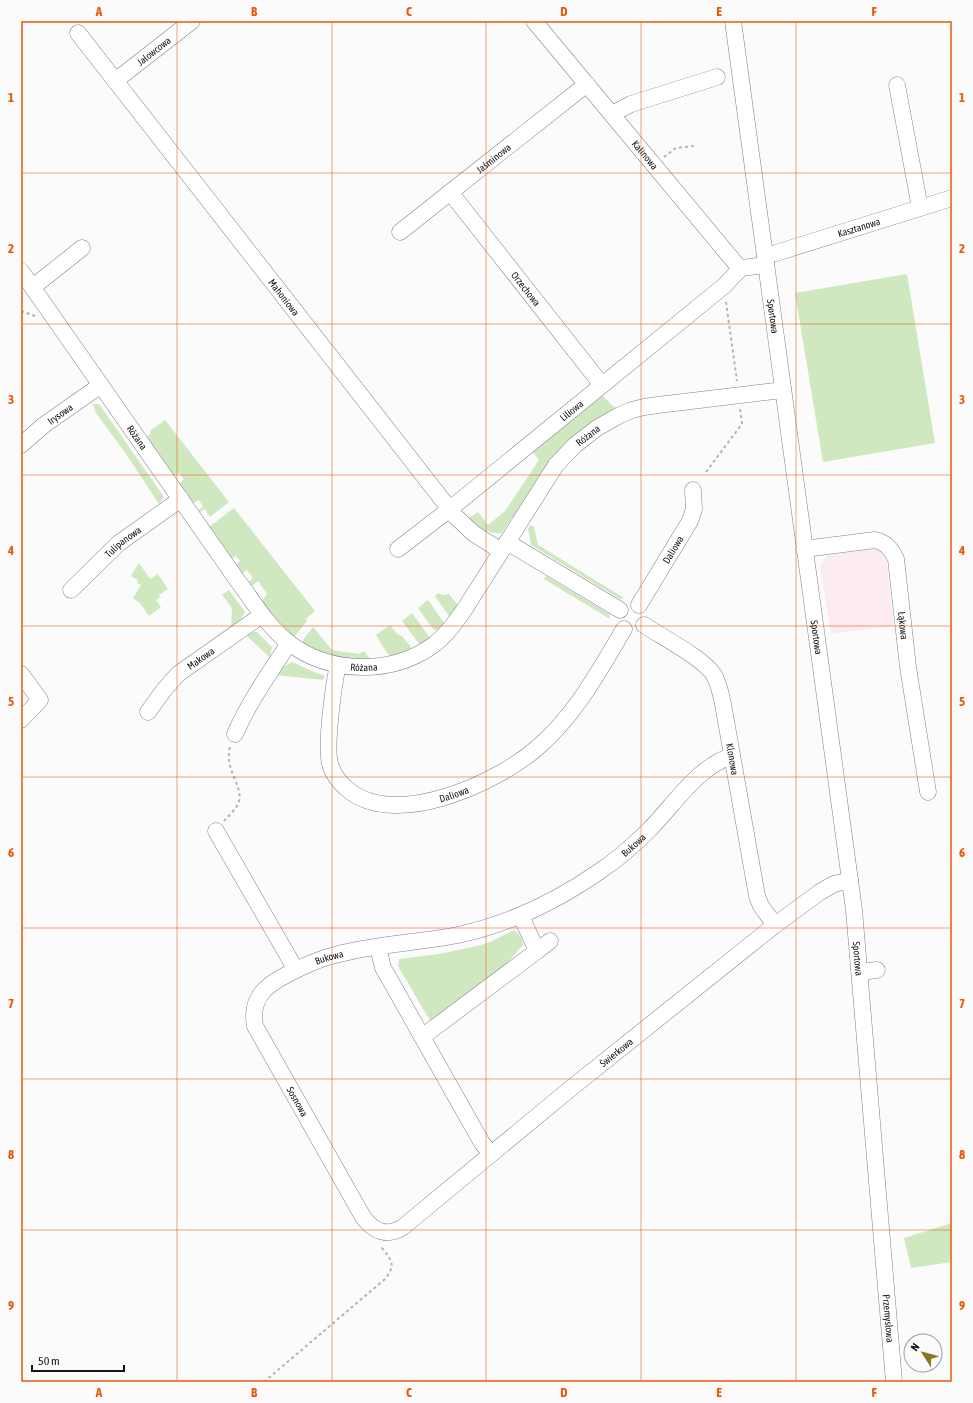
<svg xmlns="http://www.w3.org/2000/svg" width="973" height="1403" viewBox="0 0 973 1403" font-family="'Asap Condensed',sans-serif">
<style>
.commercial{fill:#fdecef}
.green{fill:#cfe8c0}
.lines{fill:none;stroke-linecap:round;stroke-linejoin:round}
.minor-casing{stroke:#807e93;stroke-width:17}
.path{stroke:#b3b3b5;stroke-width:2;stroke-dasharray:3 3;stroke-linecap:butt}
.minor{stroke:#fff;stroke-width:16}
.grid{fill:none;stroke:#e8590c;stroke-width:1;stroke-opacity:0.55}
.labels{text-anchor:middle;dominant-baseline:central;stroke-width:3;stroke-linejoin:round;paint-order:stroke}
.street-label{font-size:10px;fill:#14131b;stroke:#fbfbfb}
.neatline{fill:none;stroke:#e8590c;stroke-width:1.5}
.grid-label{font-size:13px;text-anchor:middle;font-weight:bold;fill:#e8590c}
</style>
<rect width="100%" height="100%" fill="#fbfbfb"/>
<polygon class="commercial" points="876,548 886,556 894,626 831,634 820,565 828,555"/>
<g class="green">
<polygon points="907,274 935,443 823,462 795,293"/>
<path d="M602,395L615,408L592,422L515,518L512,517L502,533C489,535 478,527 469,518L478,512L488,525L505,511L539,460L532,451Z"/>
<polygon points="93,404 99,404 164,497 159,504 126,454 96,413"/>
<polygon points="165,420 229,502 210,517 205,509 200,512 198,510 203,507 199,500 193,503 179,484 184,479 179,473 174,476 146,438 150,434 150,431"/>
<polygon points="234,508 315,611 306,619 307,621 294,637 284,629 262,601 267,594 258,581 252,586 249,582 253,578 247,570 242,574 236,565 240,561 236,556 232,559 209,527"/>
<polygon points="530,525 534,527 538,545 624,598 620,599 531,545 528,529"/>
<polygon points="139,563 150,579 158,574 168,589 159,595 160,597 156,600 161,607 149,616 140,603 133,598 141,585 137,583 138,580 131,576"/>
<polygon points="546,576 609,614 610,619 544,579"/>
<polygon points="229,590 245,612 241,619 231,628 232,608 222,595"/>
<polygon points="438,593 443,595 449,594 457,604 458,608 452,616 449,616 435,596"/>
<polygon points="428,600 444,623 438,631 433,629 418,608"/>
<polygon points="412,613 430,638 420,645 402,621"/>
<path d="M390,625L397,634L402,636L411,647L409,651L391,657C388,655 379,640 376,635Z"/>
<polygon points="313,627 332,650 359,654 364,651 371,660 340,659 312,648 303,643 303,640"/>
<polygon points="253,632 257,632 272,647 270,658 247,636"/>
<polygon points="292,662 312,671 325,676 323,680 276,675 281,668"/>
<path d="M514,930C519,932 523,940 523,945L505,965L431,1021L429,1019L398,966L399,959L439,954L477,946L490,942Z"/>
<polygon points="952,1223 952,1262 911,1268 904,1238"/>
</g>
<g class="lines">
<g class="minor-casing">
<g id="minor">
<path id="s1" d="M534,21L737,265L741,268L766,265"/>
<path id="s2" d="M733,21L854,910L894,1382"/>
<path id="s3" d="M78,33L455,516L473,533L501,551"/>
<path id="s4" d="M115,81L192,21"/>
<polyline points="897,85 920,208"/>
<polyline points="612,114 631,104 717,77"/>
<path id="s5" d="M450,192L602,385"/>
<path id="s6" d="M400,232L587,84"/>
<path id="s7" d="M765,255L776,253L952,198"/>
<path id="s8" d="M21,271L237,580C254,602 267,626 289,643C330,674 391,675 432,646C446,636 456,622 466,607L556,465L575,445L597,428L620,415L632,410L644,407L658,405L783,390"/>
<polyline points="33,287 82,248"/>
<path id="s9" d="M21,445L44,425L101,385"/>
<polyline points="507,542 620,610"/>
<path id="s10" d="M398,549L450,509L724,286L741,268"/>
<path id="s11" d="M804,549L875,540C886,542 892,550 896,559L908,667L928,792"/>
<path id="s12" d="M71,590L119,543L181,499"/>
<path id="s13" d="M639,605L690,521L694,509L693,490"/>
<path id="s14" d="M644,625C662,637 703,658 714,675C719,684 721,694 723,704L757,896L761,906L775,925"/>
<path id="s15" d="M338,665C334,683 324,750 331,767C334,775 339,782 346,788C393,831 497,783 537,748C575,716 599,671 624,629"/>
<polyline points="21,674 40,700 21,720"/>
<path id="s16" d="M148,712L164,690L178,674L262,615"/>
<path d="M235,734C250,700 269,674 289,643"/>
<path id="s17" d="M216,831L296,970C309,964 321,958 335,955C375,944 417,943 458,935C509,924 557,901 600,871C618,859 634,845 649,830C673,806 698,766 732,756"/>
<polyline points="378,947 383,968 390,980 482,1143 491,1154"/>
<polyline points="537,951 550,941"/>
<path id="s18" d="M296,970C271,982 249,994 255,1026L363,1217C374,1232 387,1237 403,1227L570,1089L775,925L820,892L834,884L850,880"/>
<polyline points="860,972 877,970"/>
<polyline points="422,1037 537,951 521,916"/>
</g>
</g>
<g class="path">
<polyline points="664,157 676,148 694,146"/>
<polyline points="726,302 737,381"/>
<polyline points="21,311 35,316"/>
<polyline points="706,472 742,424 740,409"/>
<path d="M224,821C229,815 237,809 239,801C243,785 224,770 230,747"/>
<path d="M264,1382L385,1279C396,1265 392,1261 382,1248L383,1246"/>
</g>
<use href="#minor" class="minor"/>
</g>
<path class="grid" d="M177,21V1382M332,21V1382M486,21V1382M641,21V1382M796,21V1382M21,173H952M21,324H952M21,475H952M21,626H952M21,777H952M21,928H952M21,1079H952M21,1230H952"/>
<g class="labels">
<g class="street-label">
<text stroke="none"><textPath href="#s4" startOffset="49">Jałowcowa</textPath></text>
<text stroke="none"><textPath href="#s1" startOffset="174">Kalinowa</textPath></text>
<text stroke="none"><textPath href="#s6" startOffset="119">Jaśminowa</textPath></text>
<text stroke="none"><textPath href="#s7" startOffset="98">Kasztanowa</textPath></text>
<text stroke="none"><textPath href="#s5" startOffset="123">Orzechowa</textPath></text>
<text stroke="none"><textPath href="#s3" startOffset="335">Mahoniowa</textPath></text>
<text stroke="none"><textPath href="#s2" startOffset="298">Sportowa</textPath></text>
<text stroke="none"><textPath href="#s10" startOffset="222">Liliowa</textPath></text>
<text stroke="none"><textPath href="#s9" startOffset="50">Irysowa</textPath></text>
<text stroke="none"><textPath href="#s8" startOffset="875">Różana</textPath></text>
<text stroke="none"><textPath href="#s8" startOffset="203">Różana</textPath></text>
<text stroke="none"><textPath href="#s12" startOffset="71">Tulipanowa</textPath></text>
<text stroke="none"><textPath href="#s13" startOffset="65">Daliowa</textPath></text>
<text stroke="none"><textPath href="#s11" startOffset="168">Łąkowa</textPath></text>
<text stroke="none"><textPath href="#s2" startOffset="622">Sportowa</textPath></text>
<text stroke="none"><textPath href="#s16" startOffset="76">Makowa</textPath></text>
<text stroke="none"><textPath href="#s8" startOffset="539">Różana</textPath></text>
<text stroke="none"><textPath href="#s14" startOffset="173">Klonowa</textPath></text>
<text stroke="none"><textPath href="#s15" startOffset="242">Daliowa</textPath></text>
<text stroke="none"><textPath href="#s17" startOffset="526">Bukowa</textPath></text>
<text stroke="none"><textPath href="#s17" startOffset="196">Bukowa</textPath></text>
<text stroke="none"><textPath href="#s2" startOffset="946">Sportowa</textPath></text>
<text stroke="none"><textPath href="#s18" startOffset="618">Świerkowa</textPath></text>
<text stroke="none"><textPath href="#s18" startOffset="163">Sosnowa</textPath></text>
<text stroke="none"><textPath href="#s2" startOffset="1307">Przemysłowa</textPath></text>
</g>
</g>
<rect width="973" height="1403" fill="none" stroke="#fbfbfb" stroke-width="44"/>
<g transform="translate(923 1353) rotate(306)"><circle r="19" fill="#fbfbfb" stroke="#9f9ea1"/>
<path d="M0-3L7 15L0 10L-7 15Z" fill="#88771b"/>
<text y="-6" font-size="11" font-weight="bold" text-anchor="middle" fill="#14131b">N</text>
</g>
<path d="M32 1365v6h92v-6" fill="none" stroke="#14131b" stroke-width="2"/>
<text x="38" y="1365" font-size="12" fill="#14131b" stroke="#fbfbfb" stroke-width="3" paint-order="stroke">50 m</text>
<rect x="22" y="22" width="929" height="1359" class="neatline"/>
<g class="grid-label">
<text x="99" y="16">A</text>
<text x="254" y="16">B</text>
<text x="409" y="16">C</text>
<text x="564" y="16">D</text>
<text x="719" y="16">E</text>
<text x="874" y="16">F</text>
<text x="11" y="102">1</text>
<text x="962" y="102">1</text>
<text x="11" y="253">2</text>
<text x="962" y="253">2</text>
<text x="11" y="404">3</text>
<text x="962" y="404">3</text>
<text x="11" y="555">4</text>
<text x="962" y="555">4</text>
<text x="11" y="706">5</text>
<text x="962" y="706">5</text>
<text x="11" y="857">6</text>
<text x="962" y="857">6</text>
<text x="11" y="1008">7</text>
<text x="962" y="1008">7</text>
<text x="11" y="1159">8</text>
<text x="962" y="1159">8</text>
<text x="11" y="1310">9</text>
<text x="962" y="1310">9</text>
<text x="99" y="1397">A</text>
<text x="254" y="1397">B</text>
<text x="409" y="1397">C</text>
<text x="564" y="1397">D</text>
<text x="719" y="1397">E</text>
<text x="874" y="1397">F</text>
</g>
</svg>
